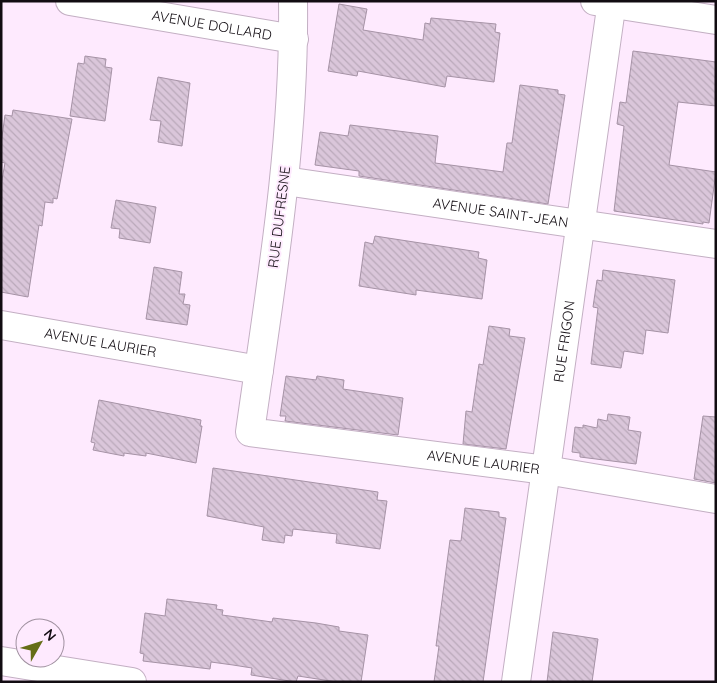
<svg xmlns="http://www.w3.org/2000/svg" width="717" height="683" viewBox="0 0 717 683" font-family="Quicksand,sans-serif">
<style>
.building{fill:url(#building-back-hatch);stroke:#a693a6}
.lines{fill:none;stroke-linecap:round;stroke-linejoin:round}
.street-casing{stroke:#c3afc3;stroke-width:30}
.street{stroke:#fff;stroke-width:28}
.labels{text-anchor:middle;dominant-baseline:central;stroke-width:4;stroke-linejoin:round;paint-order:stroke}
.street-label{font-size:14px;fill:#120c12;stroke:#feeafe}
</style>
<defs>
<pattern id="building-back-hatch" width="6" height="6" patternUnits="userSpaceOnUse" patternTransform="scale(1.25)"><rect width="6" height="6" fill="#dac6da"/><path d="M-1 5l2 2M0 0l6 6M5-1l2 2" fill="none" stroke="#baa9ba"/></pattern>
</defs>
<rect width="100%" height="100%" fill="#feeafe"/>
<g class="building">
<polygon points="339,4 367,9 363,30 423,40 425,23 430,24 431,18 496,24 495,32 500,33 494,82 447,76 445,87 358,71 357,76 328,71"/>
<polygon points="633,51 716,62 716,106 678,102 669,165 716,172 709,223 703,222 703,224 614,211 624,126 617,124 620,102 626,103"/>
<polygon points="85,56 106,59 105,67 112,68 105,121 70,116 78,63 84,64"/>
<polygon points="158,77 190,83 182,146 158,142 161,121 150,120"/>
<polygon points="520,85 558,90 558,94 565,95 548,204 359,176 359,171 315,165 320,132 348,136 350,125 438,136 435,163 503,172 507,143 512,143"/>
<polygon points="13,110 72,119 57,199 53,198 53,203 45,202 42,226 39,225 28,297 1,292 1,185 5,163 1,162 1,144 5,115 12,116"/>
<polygon points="116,200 156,207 150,243 119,238 120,229 111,228"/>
<polygon points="375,236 479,252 478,258 487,260 482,299 416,290 416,295 359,286 365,242 373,244"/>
<polygon points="154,267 182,272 179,294 185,294 183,304 190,305 187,325 146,319"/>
<polygon points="603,270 675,280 668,333 646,330 643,354 624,351 621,368 591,364 598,308 593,307 597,280 602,281"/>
<polygon points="489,326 510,329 509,336 525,338 506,449 463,444 466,411 472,412 479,364 483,365"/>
<polygon points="286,376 316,380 317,376 344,380 343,389 403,398 398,435 285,421 286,416 280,416"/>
<polygon points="99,400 201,420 200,426 202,426 196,463 146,453 146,456 124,453 124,456 93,450 95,443 91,442"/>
<polygon points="608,414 630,417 628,430 641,432 636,464 580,457 580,453 572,452 575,427 583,428 583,425 597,428 598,419 607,421"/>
<polygon points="703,416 716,417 716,483 694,479"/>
<polygon points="213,468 378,492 377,500 387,501 380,549 336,543 337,534 293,529 292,536 285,535 284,543 262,540 264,527 207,516"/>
<polygon points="465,508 499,512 499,517 506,518 483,682 434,682 439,646 436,646 450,540 461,541"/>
<polygon points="167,599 217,605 216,609 223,610 222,615 272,622 273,618 316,623 339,627 339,631 368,635 361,682 337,682 298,676 296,682 251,675 252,668 233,665 211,662 210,669 143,661 144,654 140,653 145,613 165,616"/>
<polygon points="553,632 598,639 592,682 547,682"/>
</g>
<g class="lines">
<g class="street-casing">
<g id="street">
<path id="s1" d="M70,1L294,39"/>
<path id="s2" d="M293,1C295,146 270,290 250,432L546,470L716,499"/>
<polyline points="595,1 716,20"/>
<path id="s3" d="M285,181L716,244"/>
<path id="s4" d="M1,325L259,370"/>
<polyline points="1,661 132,682"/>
<path id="s5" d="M516,682L612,1"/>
</g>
</g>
<use href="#street" class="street"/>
</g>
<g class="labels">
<g class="street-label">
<text stroke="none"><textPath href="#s1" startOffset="144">AVENUE DOLLARD</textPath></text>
<text stroke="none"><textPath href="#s3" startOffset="218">AVENUE SAINT-JEAN</textPath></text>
<text transform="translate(279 217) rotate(-83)">RUE DUFRESNE</text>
<text stroke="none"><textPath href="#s5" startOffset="344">RUE FRIGON</textPath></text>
<text stroke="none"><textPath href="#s4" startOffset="101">AVENUE LAURIER</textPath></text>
<text stroke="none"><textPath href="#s2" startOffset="669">AVENUE LAURIER</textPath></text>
</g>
</g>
<rect width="717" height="683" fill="none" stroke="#120c12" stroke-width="5"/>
<g transform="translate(40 643) rotate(51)"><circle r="24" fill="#feeafe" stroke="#a091a0"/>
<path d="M0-4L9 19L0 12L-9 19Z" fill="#656e16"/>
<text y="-8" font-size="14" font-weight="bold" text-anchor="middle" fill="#120c12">N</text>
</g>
</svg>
